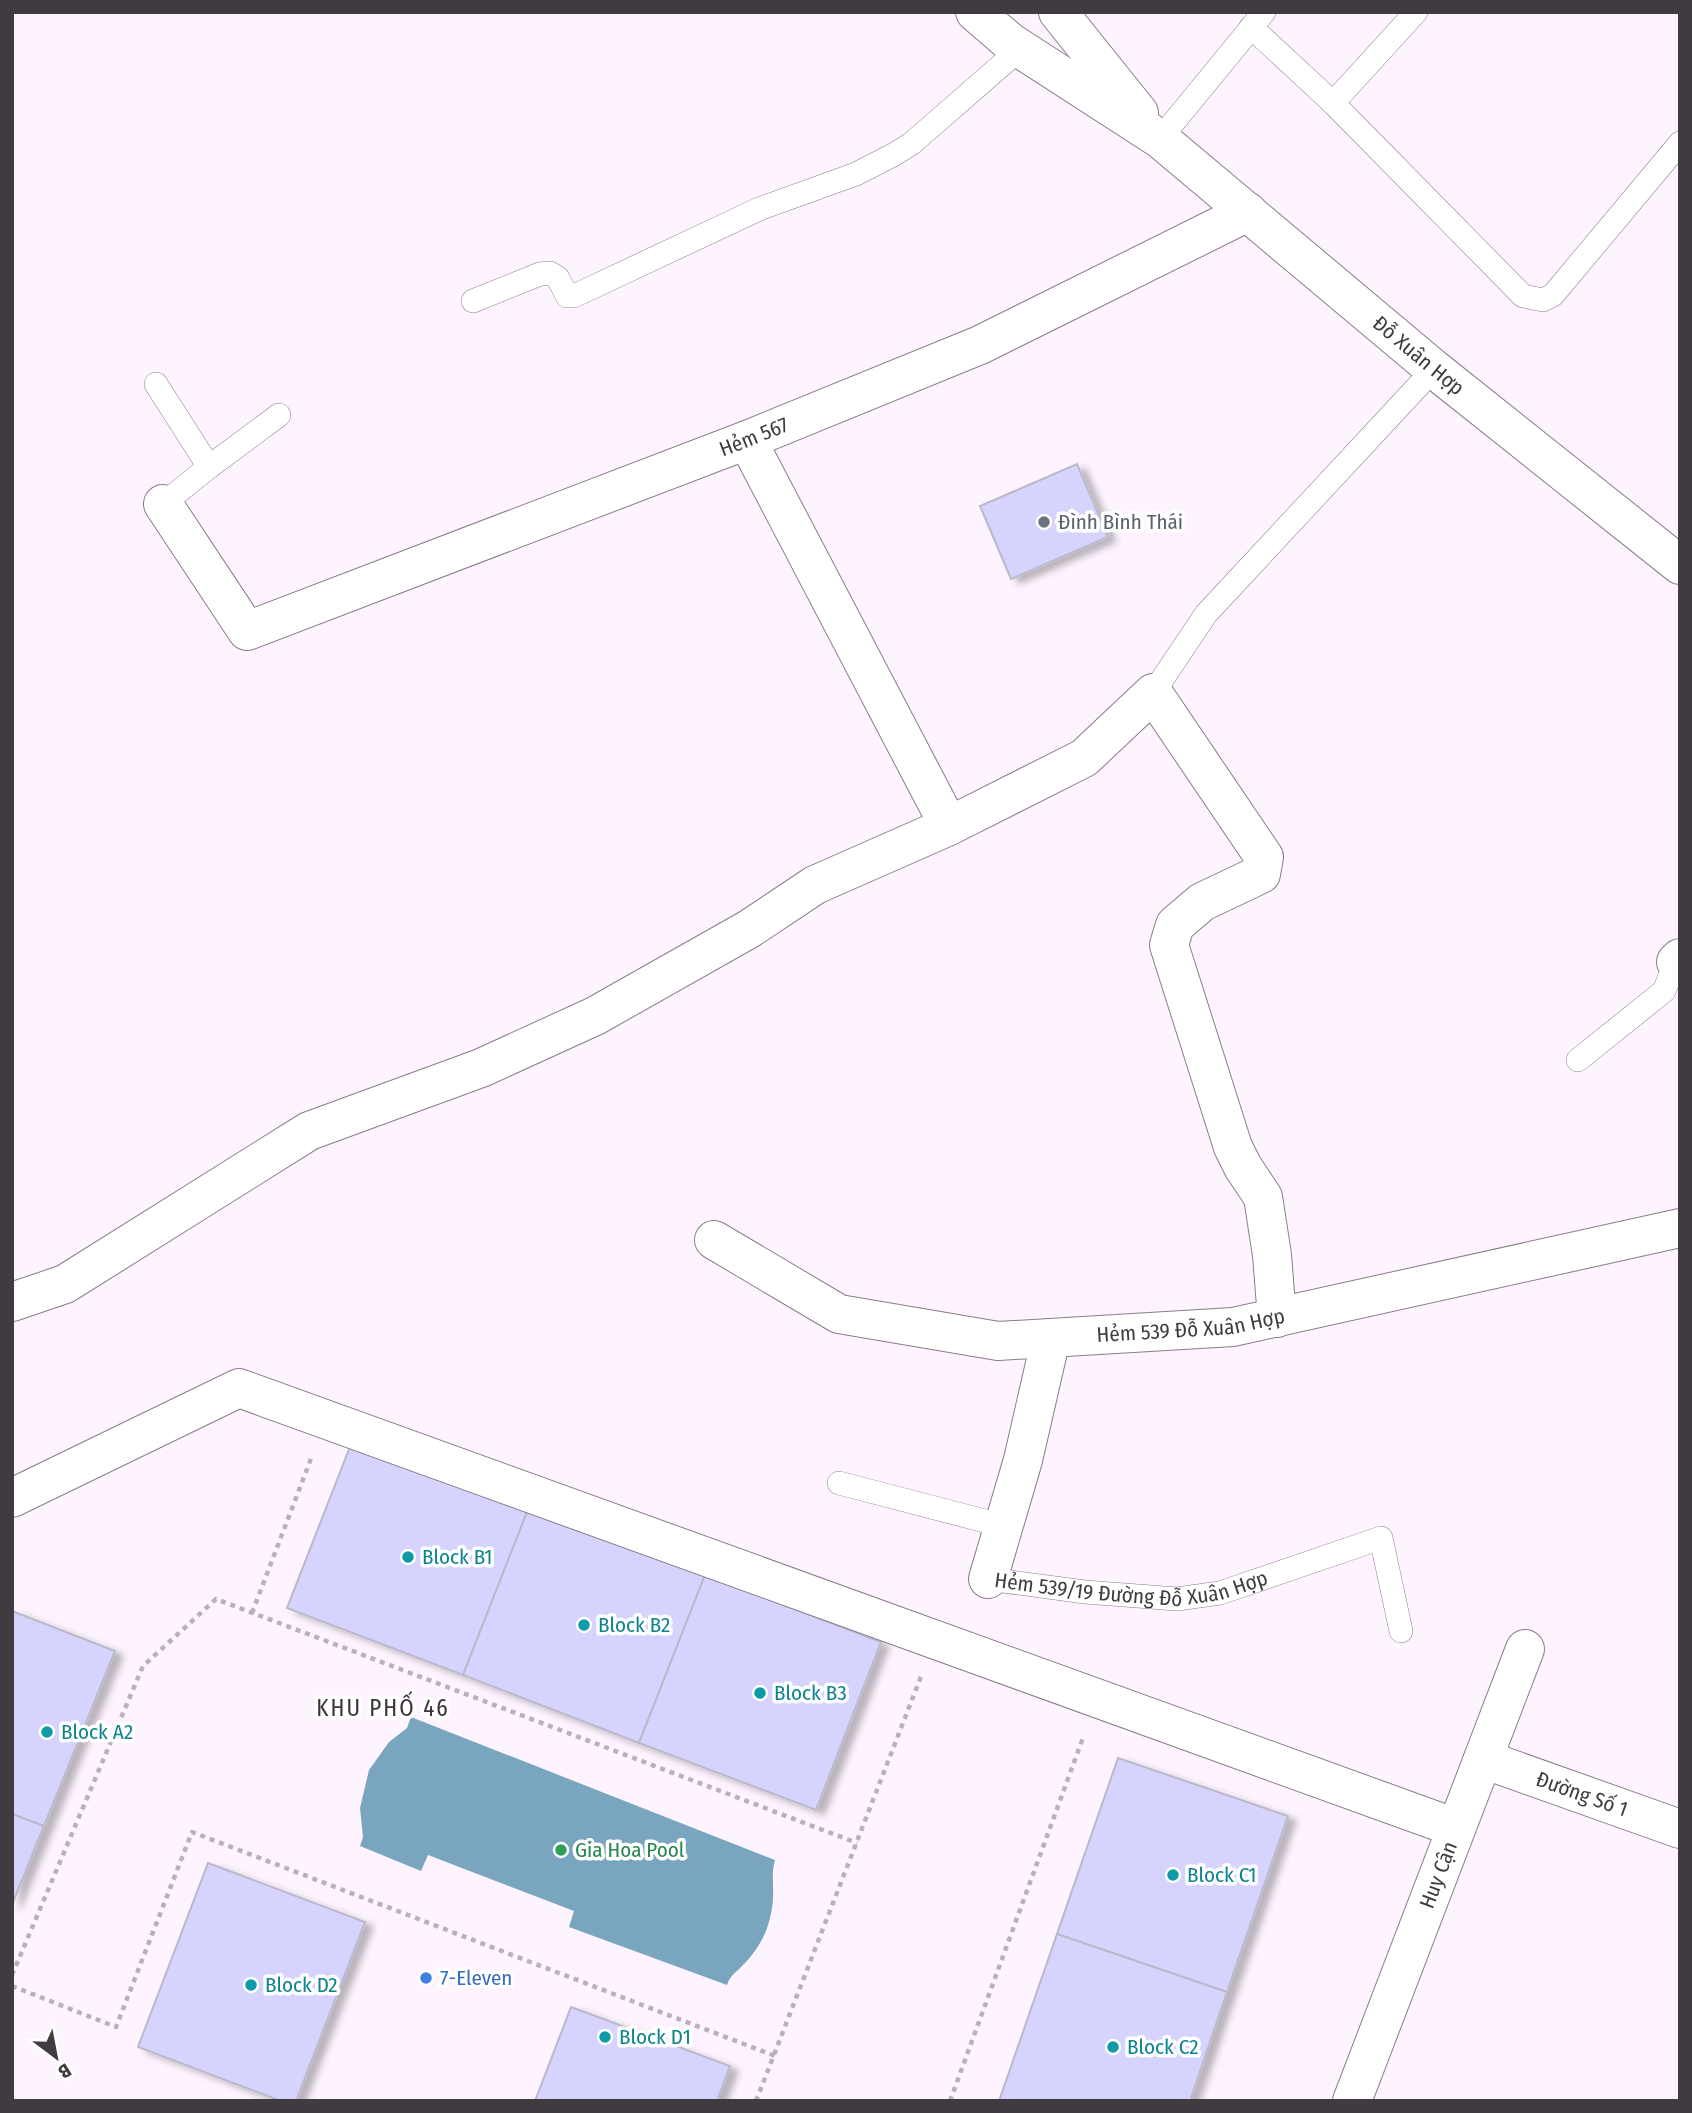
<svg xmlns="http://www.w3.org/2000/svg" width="1692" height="2113" viewBox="0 0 1692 2113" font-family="'Fira Sans Condensed',sans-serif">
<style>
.water{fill:#79a6be}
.building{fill:#d6d3fe;stroke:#bab9c9;stroke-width:2;filter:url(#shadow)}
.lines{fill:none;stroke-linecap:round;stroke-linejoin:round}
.service-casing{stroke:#887d89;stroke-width:24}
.minor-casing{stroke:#887d89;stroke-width:40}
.secondary-casing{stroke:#887d89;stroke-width:40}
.path{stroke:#b9b1ba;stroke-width:4.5;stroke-dasharray:5 5;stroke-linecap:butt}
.service{stroke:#fff;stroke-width:23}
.minor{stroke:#fff;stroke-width:38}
.secondary{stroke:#fff;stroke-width:38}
.worship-dot{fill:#6b7280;stroke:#fff;stroke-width:2.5}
.culture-dot{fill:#0f9aa8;stroke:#fff;stroke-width:2.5}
.leisure-dot{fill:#2e9e5b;stroke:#fff;stroke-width:2.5}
.shop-dot{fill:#3f7fe0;stroke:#fff;stroke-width:2.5}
.labels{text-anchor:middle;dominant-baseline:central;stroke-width:7;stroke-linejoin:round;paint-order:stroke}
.street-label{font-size:21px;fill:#403b40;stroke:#fff}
.worship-label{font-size:21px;fill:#5b616d;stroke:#fff;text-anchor:start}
.culture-label{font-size:21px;fill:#0d838f;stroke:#fff;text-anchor:start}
.leisure-label{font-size:21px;fill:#27864d;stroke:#fff;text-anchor:start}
.shop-label{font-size:21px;fill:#366cbe;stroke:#fff;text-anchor:start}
.neighbourhood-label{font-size:23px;letter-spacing:2px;fill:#3c333d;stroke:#fff}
</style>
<defs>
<filter id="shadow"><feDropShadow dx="8" dy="4.5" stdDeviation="3.5" flood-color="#0004"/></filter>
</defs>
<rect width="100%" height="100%" fill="#fef4ff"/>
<path class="water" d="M411,1717L775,1860C772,1870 773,1877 773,1887C774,1902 771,1918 766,1931C761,1943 753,1955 744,1964C737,1972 730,1975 727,1985L569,1927L574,1911L428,1855L421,1871L360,1846L363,1837L360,1808L369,1770L389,1742L407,1728Z"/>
<g class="building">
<polygon points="1077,464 1108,537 1011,579 980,506"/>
<polygon points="353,1439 529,1507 463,1675 287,1608"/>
<polygon points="529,1507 705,1575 639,1743 463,1675"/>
<polygon points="705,1575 881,1642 816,1810 639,1743"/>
<polygon points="12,1611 115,1651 44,1826 12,1814"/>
<polygon points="1118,1758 1288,1816 1227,1992 1057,1934"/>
<polygon points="12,1814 44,1826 12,1905"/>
<polygon points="208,1863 365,1922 296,2101 281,2101 138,2047"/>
<polygon points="1057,1934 1227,1992 1190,2101 999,2101"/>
<polygon points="571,2007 730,2066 717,2101 535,2101"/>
</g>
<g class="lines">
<g class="service-casing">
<g id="service">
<polyline points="1251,27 1333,103 1523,296 1543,300 1553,295 1680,143"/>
<polyline points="1333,103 1416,12"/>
<polyline points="1160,139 1264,12"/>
<polyline points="473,301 540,274 550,273 558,278 567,296 574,296 759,209 856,174 893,155 911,144 1020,49"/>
<polyline points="156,384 209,467"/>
<polyline points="163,504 209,467 279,415"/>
<polyline points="1153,693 1206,614 1434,369"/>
<polyline points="1578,1060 1664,991 1676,962"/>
<polyline points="839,1483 1004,1526"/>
<path id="s1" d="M988,1579L1085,1592L1177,1599L1220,1593L1381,1538L1401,1631"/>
</g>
</g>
<g class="minor-casing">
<g id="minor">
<polyline points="747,440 949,826 1084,758 1153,693 1264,857 1261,874 1202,902 1175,925 1169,945 1233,1147 1243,1167 1263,1197 1272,1255 1277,1318"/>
<path id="s2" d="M163,504L247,631L747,440L980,345L1248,212"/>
<polyline points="1676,962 1680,958"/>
<path id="s3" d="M714,1240L839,1314L998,1341L1233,1327L1680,1228"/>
<polyline points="12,1302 65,1284 309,1131 481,1068 595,1016 749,929 815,885 949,826"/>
<polyline points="12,1498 239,1388 1456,1828"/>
<polyline points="988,1579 1023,1460 1051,1338"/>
<path id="s4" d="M1483,1759L1680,1829"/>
<path id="s5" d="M1352,2101L1525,1649"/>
</g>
</g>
<g class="secondary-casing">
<g id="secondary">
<path id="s6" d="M975,12L1010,42L1160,139L1434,369L1680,565"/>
<polyline points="1058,12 1139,113"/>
</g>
</g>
<g class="path">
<polyline points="252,1613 312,1456"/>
<polyline points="12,1975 143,1666 216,1599 857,1843"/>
<polyline points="12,1986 116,2027 192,1832 775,2056"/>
<polyline points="756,2101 922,1674"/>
<polyline points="950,2101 1084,1735"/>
</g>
<use href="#service" class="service"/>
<use href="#minor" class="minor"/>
<use href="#secondary" class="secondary"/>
</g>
<circle class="worship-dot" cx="1044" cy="522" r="7"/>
<g class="culture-dot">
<circle cx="408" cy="1557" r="7"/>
<circle cx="584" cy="1625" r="7"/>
<circle cx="760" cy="1693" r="7"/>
<circle cx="47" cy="1732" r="7"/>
<circle cx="1173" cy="1875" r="7"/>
<circle cx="251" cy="1985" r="7"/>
<circle cx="605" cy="2037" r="7"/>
<circle cx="1113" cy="2047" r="7"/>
</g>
<circle class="leisure-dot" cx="561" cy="1850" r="7"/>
<circle class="shop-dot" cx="426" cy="1978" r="7"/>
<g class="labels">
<g class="street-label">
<text stroke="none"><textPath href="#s6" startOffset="562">Đỗ Xuân Hợp</textPath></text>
<text stroke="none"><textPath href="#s2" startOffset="695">Hẻm 567</textPath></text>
<text stroke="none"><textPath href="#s3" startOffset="500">Hẻm 539 Đỗ Xuân Hợp</textPath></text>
<text stroke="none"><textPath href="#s1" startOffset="145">Hẻm 539/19 Đường Đỗ Xuân Hợp</textPath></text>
<text stroke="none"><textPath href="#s4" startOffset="105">Đường Số 1</textPath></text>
<text stroke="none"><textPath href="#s5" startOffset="242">Huy Cận</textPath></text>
</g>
<g class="worship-label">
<text x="1058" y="522">Đình Bình Thái</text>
</g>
<g class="culture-label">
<text x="422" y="1557">Block B1</text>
<text x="598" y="1625">Block B2</text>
<text x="774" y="1693">Block B3</text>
<text x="61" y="1732">Block A2</text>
<text x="1187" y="1875">Block C1</text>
<text x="265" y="1985">Block D2</text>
<text x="619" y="2037">Block D1</text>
<text x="1127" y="2047">Block C2</text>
</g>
<g class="leisure-label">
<text x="575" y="1850">Gia Hoa Pool</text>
</g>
<g class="shop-label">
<text x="440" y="1978">7-Eleven</text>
</g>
<g class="neighbourhood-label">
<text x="383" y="1708">KHU PHỐ 46</text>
</g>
</g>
<rect width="1692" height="2113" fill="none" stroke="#403b40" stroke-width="28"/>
<g transform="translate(56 2057) rotate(148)" stroke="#ffffff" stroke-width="5" paint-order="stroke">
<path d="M0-5L12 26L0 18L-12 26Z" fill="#403b40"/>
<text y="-10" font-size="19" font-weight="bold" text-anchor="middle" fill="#403b40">B</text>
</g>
</svg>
